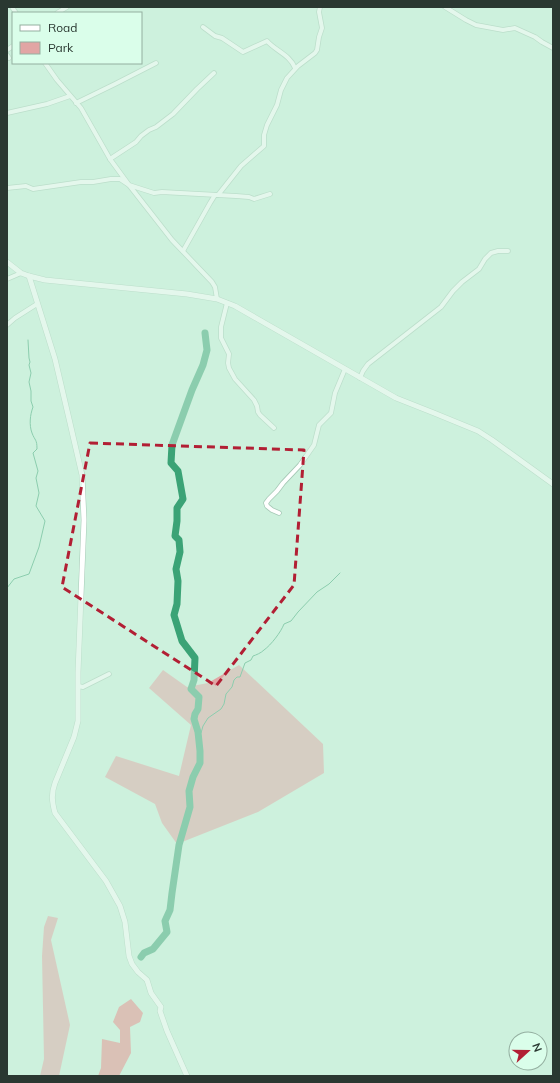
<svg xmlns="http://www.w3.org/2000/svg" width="560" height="1083" viewBox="0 0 560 1083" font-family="Mulish,sans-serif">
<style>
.green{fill:#e1a5a4}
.forest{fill:#e88888}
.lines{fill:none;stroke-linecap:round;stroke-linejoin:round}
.stream{stroke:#3ba376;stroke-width:1}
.river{stroke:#3ba376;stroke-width:7}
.minor-casing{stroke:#a6c9b6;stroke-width:5.5}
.tertiary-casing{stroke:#a6c9b6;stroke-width:6}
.minor{stroke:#fff;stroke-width:4}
.tertiary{stroke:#fff;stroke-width:5}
.marked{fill:none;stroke:#b21f34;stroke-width:3;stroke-dasharray:8 5;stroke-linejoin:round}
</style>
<rect width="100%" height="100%" fill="#cdf1dd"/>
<g class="green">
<polygon points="239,665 323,744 324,773 258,812 177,844 162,823 155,804 105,777 116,756 179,776 191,725 149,688 163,670 187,687 208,683"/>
<polygon points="48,916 58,918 51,940 70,1025 59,1076 40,1076 44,1059 42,956 44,927"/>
</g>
<polygon class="forest" points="131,999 143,1013 140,1022 130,1027 131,1053 119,1076 98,1076 101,1068 102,1039 120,1043 120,1030 113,1022 119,1007"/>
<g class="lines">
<g class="stream">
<path d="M7,588L14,579L29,574L39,547L45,521L36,506L39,493L36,478L38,471L33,453L37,449C37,439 35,441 32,433C29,425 30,415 33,407L31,401V391L29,382L31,373L29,365L30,362L29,358L28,340"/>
<path d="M198,736L201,733L203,726L208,718L221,709L224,704L226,694L232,687L234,680L237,677H240L245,663L251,660L253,656C256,655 261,653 264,650C271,645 281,632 284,624L291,621L298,612L317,592L329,584L340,573"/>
</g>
<polyline class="river" points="141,957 144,953 153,949 167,932 165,921 170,910 172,893 179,845 190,807 189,791 193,777 200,763 200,751 198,732 194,719 195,714 198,709 199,697 191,689 194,680 195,658 182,641 174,615 177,604 178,581 176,569 180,552 179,540 175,536 177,521 177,508 183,499 178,471 171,463 172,445 192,390 203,365 207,350 205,333"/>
<g class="minor-casing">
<g id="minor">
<polyline points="12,7 16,13"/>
<polyline points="445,7 466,20 476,25 503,30 515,28 535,37 542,42 553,48"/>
<polyline points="57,13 67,7"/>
<path d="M203,27L215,36L222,38L243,52L267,41C276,51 290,55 295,68"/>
<polyline points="7,50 13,46"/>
<polyline points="7,55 9,58"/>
<polyline points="45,63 57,80 81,108 110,159 129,185 172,240 212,282 215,287 217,299"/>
<polyline points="76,103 115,84 156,63"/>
<polyline points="7,113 47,104 70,96"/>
<polyline points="110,159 136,142 141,136 149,130 156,127 173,114 197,89 214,73"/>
<polyline points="7,188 26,186 33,189 81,182 93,182 111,179 120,179 129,185 154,193 162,192 236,196 249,197 254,199 270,194"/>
<polyline points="218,195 241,166 264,146 264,135 267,125 277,105 281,90 287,78 298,66 315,53 317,50 319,37 322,28 319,12 320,7"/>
<polyline points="183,251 210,203 215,195"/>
<polyline points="7,279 21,273"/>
<polyline points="227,303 221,327 221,338 229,354 228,363 229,368 235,379 254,400 257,406 258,412 260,415 274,428"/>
<polyline points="7,325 15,318 37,304"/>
<polyline points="360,378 363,371 368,364 441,307 453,291 462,282 479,269 485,259 491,253 498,251 508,251"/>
<polyline points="279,513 272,510 267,506 266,503 269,499 277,491 283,483 300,465 314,445 319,425 331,413 335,393 345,369"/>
<polyline points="78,686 83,687 109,674"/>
</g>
</g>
<g class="tertiary-casing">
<g id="tertiary">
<polyline points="7,262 21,273 29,276 45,280 187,294 217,299 235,306 396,398 434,413 478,431 492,440 553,484"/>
<path d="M29,276L55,359L70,423L82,475L84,520L78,672V721L74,737L55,783C51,794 52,802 55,813L106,881L120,906L125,922L129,956L132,964L138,972L147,980L151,993L161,1007L160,1011L167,1031L187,1076"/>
</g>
</g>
<use href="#minor" class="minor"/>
<use href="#tertiary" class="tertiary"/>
</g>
<path d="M0 0H560V1083H0ZM90,443L304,450L294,585L216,686L62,587Z" fill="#cdf1dd" fill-opacity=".55" fill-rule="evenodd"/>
<path class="marked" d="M90,443L304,450L294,585L216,686L62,587Z"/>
<rect width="560" height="1083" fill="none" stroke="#2a3831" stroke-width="16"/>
<rect x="12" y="12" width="130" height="52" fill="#dafeea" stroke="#94afa0"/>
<rect x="20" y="25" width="20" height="6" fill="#ffffff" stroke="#94afa0"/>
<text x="48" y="32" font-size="12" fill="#2a3831">Road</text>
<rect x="20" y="42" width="20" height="12" fill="#e1a5a4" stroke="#94afa0"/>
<text x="48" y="52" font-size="12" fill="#2a3831">Park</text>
<g transform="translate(528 1051) rotate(69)"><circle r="19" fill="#dafeea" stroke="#94afa0"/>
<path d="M0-3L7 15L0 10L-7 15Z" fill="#b21f34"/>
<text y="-6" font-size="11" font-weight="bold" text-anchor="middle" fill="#2a3831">N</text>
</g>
</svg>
